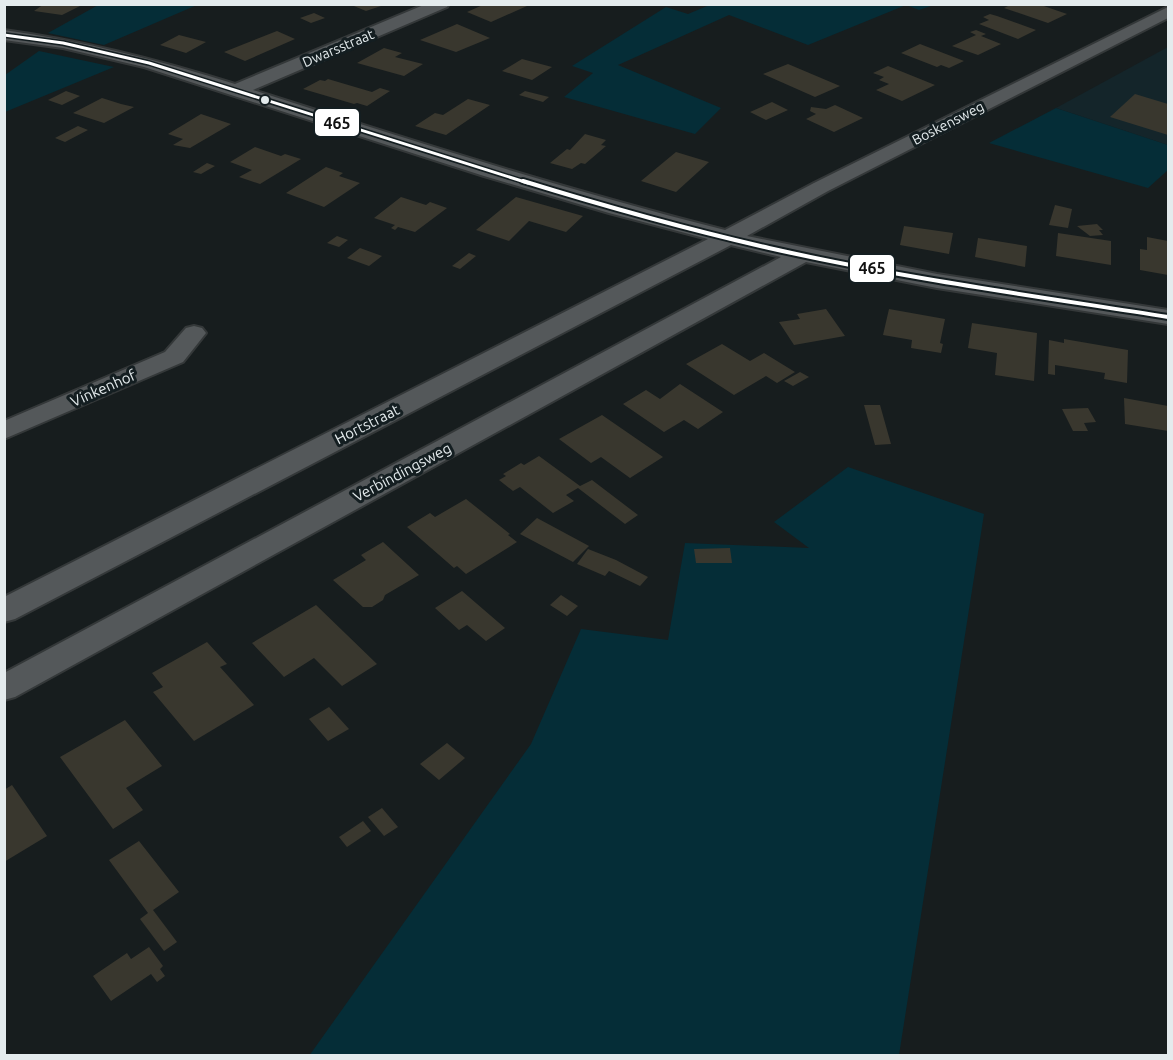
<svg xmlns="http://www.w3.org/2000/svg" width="1173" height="1060" viewBox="0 0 1173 1060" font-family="Ubuntu,sans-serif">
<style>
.built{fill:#14252a}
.green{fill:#052d37}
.building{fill:#39372e}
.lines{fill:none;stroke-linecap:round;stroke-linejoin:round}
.street-casing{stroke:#343839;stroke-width:4}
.street{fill:#54585a;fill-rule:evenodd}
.bus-1-far1-casing{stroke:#141e21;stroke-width:6}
.bus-1-casing{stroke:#141e21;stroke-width:8}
.bus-1-far1{stroke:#fff;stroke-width:3}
.bus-1{stroke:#fff;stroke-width:4}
.bus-dot{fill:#e4ebed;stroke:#141e21;stroke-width:2}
.labels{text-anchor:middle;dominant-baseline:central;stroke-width:6;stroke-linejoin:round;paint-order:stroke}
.far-street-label{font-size:14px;fill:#e4ebed;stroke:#141e21}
.street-label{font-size:15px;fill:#e4ebed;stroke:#141e21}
.line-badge{stroke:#141e21;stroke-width:2}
.pale-badge-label{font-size:16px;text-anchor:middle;font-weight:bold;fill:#111}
</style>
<rect width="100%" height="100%" fill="#171d1e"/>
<polygon class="built" points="1168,47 1168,145 1056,108"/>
<g class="green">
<polygon points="100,4 197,4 197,5 104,45 48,33"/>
<polygon points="712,4 934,4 934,5 919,10 906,5 808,45 729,15 618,65 721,108 695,134 564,97 593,73 572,66 666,7 688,14"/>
<polygon points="39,51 114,67 5,112 5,75"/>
<polygon points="1056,108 1168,145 1168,170 1148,188 989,143"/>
<polygon points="848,467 984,514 899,1055 309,1056 531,744 581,629 668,640 685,543 809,548 774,522"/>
</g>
<g class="building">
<polygon points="44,4 84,4 62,15 34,11"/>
<polygon points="349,4 384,4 384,5 366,11"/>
<polygon points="485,4 524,4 527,6 491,22 467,12"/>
<polygon points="1012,4 1038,4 1067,14 1048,23 1004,8"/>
<polygon points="314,13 325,18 311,23 300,18"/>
<polygon points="990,14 997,16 1036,30 1018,39 979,24 989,20 983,17"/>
<polygon points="457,24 490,38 456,52 420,40"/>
<polygon points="976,30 986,34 981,36 1001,44 978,55 952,46 976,35 970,32"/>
<polygon points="277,31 295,39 245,61 224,52"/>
<polygon points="179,35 206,42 186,53 160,45"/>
<polygon points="920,44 964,61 949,68 941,65 937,67 901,53"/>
<polygon points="384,48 402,53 395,57 423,64 404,76 357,63"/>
<polygon points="522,59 552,67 532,80 502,71"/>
<polygon points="788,64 840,86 815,97 763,74"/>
<polygon points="888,66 935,85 902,101 876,90 889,84 879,80 884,77 873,73"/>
<polygon points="328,79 372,92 380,88 390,91 367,106 357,103 354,104 303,89 320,80 325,81"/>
<polygon points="66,91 80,96 62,105 48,100"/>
<polygon points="525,91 549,97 543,102 519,95"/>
<polygon points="1135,94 1168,104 1168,135 1110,117"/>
<polygon points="102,98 121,104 134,107 104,123 73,113"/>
<polygon points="468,99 490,105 446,135 415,126 435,113 443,115"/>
<polygon points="772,102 788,110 766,120 750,112"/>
<polygon points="835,105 863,118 834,132 806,119 816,114 810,111 811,107 826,109"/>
<polygon points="201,114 231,124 190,148 173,145 183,139 168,134"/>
<polygon points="78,126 88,130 65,142 55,138"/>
<polygon points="585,134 606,140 601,145 606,146 585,164 581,163 572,169 550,163 567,149 570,150"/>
<polygon points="255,147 281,156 285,154 301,159 260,184 239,177 252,170 230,162"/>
<polygon points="676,152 709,162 676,192 641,181"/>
<polygon points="207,163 215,166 201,174 193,172"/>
<polygon points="326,167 343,173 339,176 360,183 324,207 286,193"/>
<polygon points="401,197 426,205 430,202 447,208 415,232 398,227 395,230 391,228 395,225 374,218"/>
<polygon points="516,197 583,216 566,232 529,221 509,241 476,230"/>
<polygon points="1055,205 1072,209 1068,228 1049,225"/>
<polygon points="1097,224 1103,230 1099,230 1103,235 1090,236 1077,226"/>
<polygon points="904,226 953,233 949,254 900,245"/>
<polygon points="1058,233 1111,241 1111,265 1056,256"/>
<polygon points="337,236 348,240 339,247 327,243"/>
<polygon points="1147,237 1168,241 1168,275 1140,270 1140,249 1147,250"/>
<polygon points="978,238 1027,246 1025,267 975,257"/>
<polygon points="360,248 382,256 369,266 347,258"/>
<polygon points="469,253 476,256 460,269 452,266"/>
<polygon points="826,309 845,336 794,345 779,322 800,319 797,314"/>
<polygon points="889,309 945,319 940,343 943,344 941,353 911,348 912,340 883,335"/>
<polygon points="972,323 1037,333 1034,381 995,375 997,353 968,348"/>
<polygon points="1064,339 1128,350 1127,383 1104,379 1105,373 1055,365 1055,375 1048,374 1049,340 1064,343"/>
<polygon points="722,344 750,361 764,353 795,372 777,383 766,376 734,395 686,364"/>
<polygon points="800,372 809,377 793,386 784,381"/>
<polygon points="680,384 723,412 698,429 684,420 664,432 623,404 646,390 660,399"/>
<polygon points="1124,398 1168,406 1168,431 1125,424"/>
<polygon points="864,405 880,405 891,444 875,445"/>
<polygon points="1088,408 1096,422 1084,423 1088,431 1073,431 1062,409"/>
<polygon points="602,415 663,457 630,478 601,457 591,463 559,439"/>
<polygon points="539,456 580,486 592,480 638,515 625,524 578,488 566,495 574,501 553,513 520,487 513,491 499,480 506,476 503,474 521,463 524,465"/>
<polygon points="466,499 510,534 508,535 517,542 466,574 457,566 454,568 407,527 430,513 435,517"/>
<polygon points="537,518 589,546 573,562 520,534"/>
<polygon points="383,542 419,575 385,595 383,600 372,607 363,607 333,580 366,560 361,555"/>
<polygon points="730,548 732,563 696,563 694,549"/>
<polygon points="588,549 616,560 648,577 640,586 609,571 605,576 577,564"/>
<polygon points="462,591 505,628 486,641 467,625 459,630 435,608"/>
<polygon points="561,595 578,606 567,616 550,605"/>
<polygon points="316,605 377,664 342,686 314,658 284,677 252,643"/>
<polygon points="207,642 227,664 220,667 254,705 194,741 153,692 163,687 152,673"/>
<polygon points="329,707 349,729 328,741 309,719"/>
<polygon points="125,720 162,766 126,788 143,810 113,829 60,757"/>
<polygon points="447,743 465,758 439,780 420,764"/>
<polygon points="12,785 47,836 4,862 4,790"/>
<polygon points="382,808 398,827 384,836 368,817"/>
<polygon points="363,821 371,831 347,847 339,837"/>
<polygon points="139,841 179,892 153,910 177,942 164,951 140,919 148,913 109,860"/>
<polygon points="149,947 163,966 160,969 165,976 157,982 151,974 111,1001 93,976 127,953 131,959"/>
</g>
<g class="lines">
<g class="street-casing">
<g id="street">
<path d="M426,4H449L447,7L253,90C410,140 566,190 725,230L814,183L1168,7V18L828,191L747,236L937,274L1168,310V324L937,288L806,262L15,697L4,700V673L781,257L731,245L15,619L4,622V597L708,239L609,213L484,176L144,67L63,48L4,40V30C84,41 159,60 235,84Z"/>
<polygon points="194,326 202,328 206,333 183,362 4,439 4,421 165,352 186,328"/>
</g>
</g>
<use href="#street" class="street"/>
<g class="bus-1-far1-casing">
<polyline id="bus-1-far1" points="4,35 63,43 149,63 528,183"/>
</g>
<g class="bus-1-casing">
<path id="bus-1" d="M523,181C604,206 686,229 769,248C901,278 1035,296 1168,317"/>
</g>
<use href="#bus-1-far1" class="bus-1-far1"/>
<use href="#bus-1" class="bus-1"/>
</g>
<circle class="bus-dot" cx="265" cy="100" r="5"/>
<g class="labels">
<g class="far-street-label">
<text transform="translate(338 48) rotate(-23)">Dwarsstraat</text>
<text transform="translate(948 123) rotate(-27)">Boskensweg</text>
</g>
<g class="street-label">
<text transform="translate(103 388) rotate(-24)">Vinkenhof</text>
<text transform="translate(367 424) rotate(-27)">Hortstraat</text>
<text transform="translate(402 472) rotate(-28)">Verbindingsweg</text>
</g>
</g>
<g class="line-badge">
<rect x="314" y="108" width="46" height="29" rx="6" fill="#fff"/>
<rect x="849" y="254" width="46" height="29" rx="6" fill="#fff"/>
</g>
<g class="pale-badge-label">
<text x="337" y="129">465</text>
<text x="872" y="274">465</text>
</g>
<rect width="1173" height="1060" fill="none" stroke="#e4ebed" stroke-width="12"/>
</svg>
